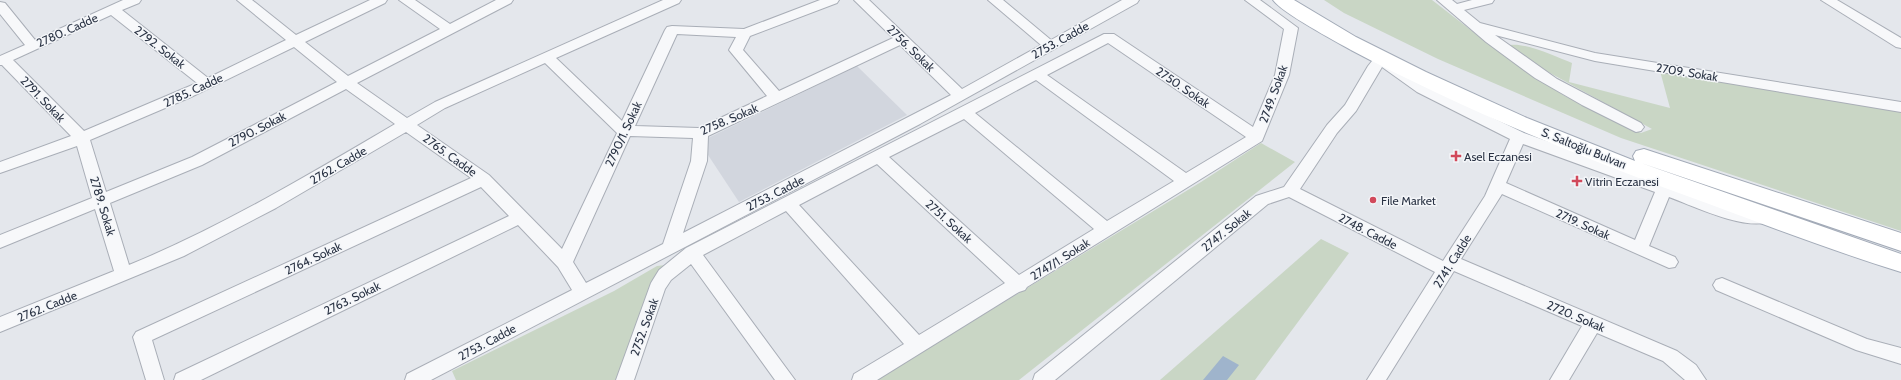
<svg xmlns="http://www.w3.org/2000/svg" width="1901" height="380" viewBox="0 0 1901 380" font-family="Cabin,sans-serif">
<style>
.built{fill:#d2d6de}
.green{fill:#c9d6c5}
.water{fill:#9fb4cc}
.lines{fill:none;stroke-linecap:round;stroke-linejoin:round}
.street-casing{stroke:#a9aeb7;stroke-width:2}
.primary-casing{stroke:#a3abb8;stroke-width:2}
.street{fill:#f7f8fa;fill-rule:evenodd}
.primary{fill:#fff;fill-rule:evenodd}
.poi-dot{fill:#d1495b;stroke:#f4f6f9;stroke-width:1.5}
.labels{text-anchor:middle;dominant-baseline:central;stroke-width:3;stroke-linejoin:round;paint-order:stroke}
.street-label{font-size:12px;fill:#2b3445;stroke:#f4f6f9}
.poi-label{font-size:12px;fill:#2b3445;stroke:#f4f6f9;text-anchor:start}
</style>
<rect width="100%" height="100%" fill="#e4e7ec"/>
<polygon class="built" points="857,66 907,115 739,202 708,155 706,139"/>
<g class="green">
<path d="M1324,0H1432L1485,41L1563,95L1607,118L1641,133L1652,129L1517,55L1506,46C1522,40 1556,57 1572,63L1569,82L1670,108L1660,71L1901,109V231L1621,138L1438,59L1344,13Z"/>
<polygon points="1261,143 1295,162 1019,380 876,380 1201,182"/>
<polygon points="1321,239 1349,253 1255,380 1160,380"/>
<polygon points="666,265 658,274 616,380 456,380 452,371 614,291 657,266"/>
</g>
<polygon class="water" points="1223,356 1239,365 1227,380 1203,380"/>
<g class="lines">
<g class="street-casing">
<g id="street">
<path d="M123,0H141L139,3L122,10L208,78L286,40L237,0H252L296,35L370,0H387L385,3L305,42L348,76L440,29L399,0H415L450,24L496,0H513L511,3L357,83L407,118L435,102L663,0H681L679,3L556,58L622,121L665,30L667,27L672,26L744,29L820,0H839L837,3L750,36L743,50L779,91L893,38L854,0H869L962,89L1041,45L988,0H1003L1051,40L1122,0H1139L1137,3L920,124L431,380H405L407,374L572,290L558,267L518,225L201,380H174L176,374L509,216L481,187L152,340L164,380H146L133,337L136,332L471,178L406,132L276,208L184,256L0,332V317L114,271L95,209L0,248V235L92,198L77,146L0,173V162L71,136L2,65H0V56L25,45L0,14V2L5,3L35,40ZM111,15L197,83L84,131L13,60ZM677,34L736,37L729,50L767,96L699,128L635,126ZM900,45L951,95L683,233L707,161L708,136ZM294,47L337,82L192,157L106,192L90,140L191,97ZM545,63L617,133L562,249L489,175L417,125L445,108ZM346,89L395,124C308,175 222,227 129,265L110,203L202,165ZM630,136L693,138L691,161L663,244L586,283L573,262Z"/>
<path d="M1245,0H1260L1298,28L1289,75L1262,141L1027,287L1025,290L1019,292L877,380H852L854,374L904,344L786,211L703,255L795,380H775L691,264L671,280L665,289L634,380H616L651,283L659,270L686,248L1104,34H1114L1253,127L1275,75L1284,29ZM1108,43L1246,137L1186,173L1047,75ZM1036,80L1174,181L1107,221L975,113ZM964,119L1094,229L1019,275L889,157ZM877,164L1005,283L919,335L799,205Z"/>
<polygon points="1437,0 1452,0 1457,4 1472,0 1494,0 1492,3 1464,10 1480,23 1595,53 1901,102 1901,112 1595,61 1495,35 1557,79 1641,123 1644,127 1641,131 1636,132 1582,105 1535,78 1486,42"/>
<polygon points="1821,0 1837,0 1901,38 1901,48 1896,47"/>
<path d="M1381,55L1386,56L1427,86L1524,133L1737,209L1768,214L1770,218L1768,222C1743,230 1693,206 1669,197L1649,246L1675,257L1678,262L1675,267L1669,268L1502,194L1461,259L1677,351L1696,365L1706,380H1685L1663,361L1597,333L1569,380H1550L1582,326L1454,271L1386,380H1367L1435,272L1289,197L1268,204L1055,380H1033L1035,374L1256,196L1284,187L1327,125L1345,105L1368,66L1376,56ZM1382,67L1417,92L1510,139L1485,196L1443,261L1300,189L1337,133L1356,111ZM1523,144L1655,192L1635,240L1506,183Z"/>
<polygon points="1722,278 1867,339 1901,348 1901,364 1856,350 1716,290 1713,285 1716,280"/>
</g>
</g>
<g class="primary-casing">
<path id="primary" d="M1273,0H1294L1356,37L1426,72L1527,118L1635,161L1633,156L1636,151L1644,149L1901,233V251L1641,163L1901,254V272C1836,252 1773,228 1709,204C1587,160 1466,111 1351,50C1335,41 1282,13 1273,0Z"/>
</g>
<use href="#street" class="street"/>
<use href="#primary" class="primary"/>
</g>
<g class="poi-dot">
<path d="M1454 150h4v4h4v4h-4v4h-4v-4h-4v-4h4z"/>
<path d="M1575 175h4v4h4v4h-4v4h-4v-4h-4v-4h4z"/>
<circle cx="1373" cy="200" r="4"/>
</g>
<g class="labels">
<g class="street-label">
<text transform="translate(67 30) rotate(-24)">2780. Cadde</text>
<text transform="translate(1060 40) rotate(-29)">2753. Cadde</text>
<text transform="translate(160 47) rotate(38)">2792. Sokak</text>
<text transform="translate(911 48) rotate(44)">2756. Sokak</text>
<text transform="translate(1687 72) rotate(9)">2709. Sokak</text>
<text transform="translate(1183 87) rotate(34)">2750. Sokak</text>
<text transform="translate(193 90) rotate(-25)">2785. Cadde</text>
<text transform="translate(1273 94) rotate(-70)">2749. Sokak</text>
<text transform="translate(43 99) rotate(46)">2791. Sokak</text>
<text transform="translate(729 119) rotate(-23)">2758. Sokak</text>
<text transform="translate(257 129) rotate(-27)">2790. Sokak</text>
<text transform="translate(623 134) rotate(-65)">2790/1. Sokak</text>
<text transform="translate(1584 148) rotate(22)">S. Saltoğlu Bulvarı</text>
<text transform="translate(450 155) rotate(36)">2765. Cadde</text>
<text transform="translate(338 165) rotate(-30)">2762. Cadde</text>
<text transform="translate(775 193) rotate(-27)">2753. Cadde</text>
<text transform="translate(103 206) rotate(73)">2789. Sokak</text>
<text transform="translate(949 221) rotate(42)">2751. Sokak</text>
<text transform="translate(1583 224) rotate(24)">2719. Sokak</text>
<text transform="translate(1226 230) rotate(-39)">2747. Sokak</text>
<text transform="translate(1368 231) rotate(27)">2748. Cadde</text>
<text transform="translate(313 258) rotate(-25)">2764. Sokak</text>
<text transform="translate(1060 259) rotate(-32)">2747/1. Sokak</text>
<text transform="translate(1452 261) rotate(-58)">2741. Cadde</text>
<text transform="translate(352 298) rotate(-26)">2763. Sokak</text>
<text transform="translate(47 306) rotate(-22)">2762. Cadde</text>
<text transform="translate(1576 316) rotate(23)">2720. Sokak</text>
<text transform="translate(644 327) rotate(-70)">2752. Sokak</text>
<text transform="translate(487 342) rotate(-28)">2753. Cadde</text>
</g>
<g class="poi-label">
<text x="1464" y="156">Asel Eczanesi</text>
<text x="1585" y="181">Vitrin Eczanesi</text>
<text x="1381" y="200">File Market</text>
</g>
</g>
</svg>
